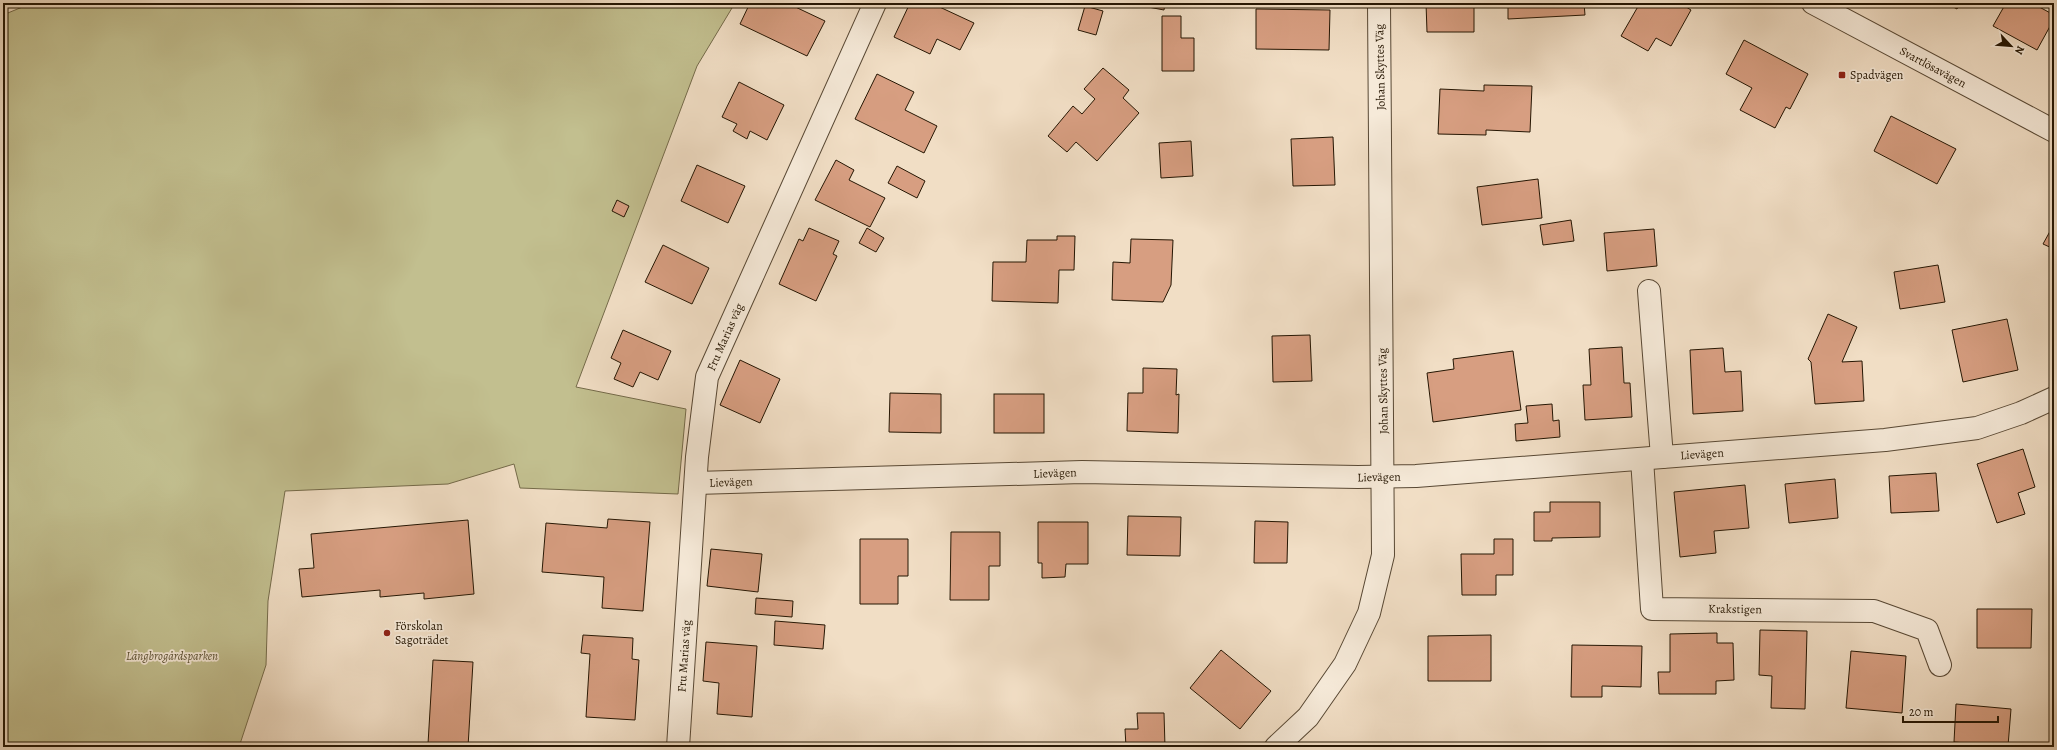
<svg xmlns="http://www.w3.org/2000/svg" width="2057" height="750" viewBox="0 0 2057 750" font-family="Alegreya,serif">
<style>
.green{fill:#c2bf8f;stroke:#746a49}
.building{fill:#d79e81;stroke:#251603}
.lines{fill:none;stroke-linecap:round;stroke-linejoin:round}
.minor-casing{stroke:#584834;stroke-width:24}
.minor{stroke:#f6ead9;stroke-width:22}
.poi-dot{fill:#8f2418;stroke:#f6ead9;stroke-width:1.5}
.labels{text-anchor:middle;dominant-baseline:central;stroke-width:3.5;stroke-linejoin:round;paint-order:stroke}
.street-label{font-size:12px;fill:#251603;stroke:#f6ead9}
.poi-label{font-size:12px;fill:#251603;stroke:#f6ead9;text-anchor:start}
.park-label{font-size:12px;font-style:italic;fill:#5c5134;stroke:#f6ead9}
</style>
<rect width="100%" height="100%" fill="#f1dec5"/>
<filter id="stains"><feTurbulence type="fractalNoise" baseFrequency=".005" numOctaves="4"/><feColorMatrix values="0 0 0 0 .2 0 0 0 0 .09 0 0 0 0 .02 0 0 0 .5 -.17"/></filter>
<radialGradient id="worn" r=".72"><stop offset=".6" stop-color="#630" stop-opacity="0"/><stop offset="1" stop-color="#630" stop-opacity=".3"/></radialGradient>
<polygon class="green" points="32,3 735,3 697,66 576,387 686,409 678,494 520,488 514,464 448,484 285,491 268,601 266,665 239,747 3,747 3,15"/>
<g class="building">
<polygon points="750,3 787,3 825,21 807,56 740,24"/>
<polygon points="910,3 931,3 974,23 960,50 937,39 930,54 894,37"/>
<polygon points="1127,3 1165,3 1164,10"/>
<polygon points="1426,3 1474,3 1474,32 1427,32"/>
<polygon points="1508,3 1584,3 1585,15 1508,19"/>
<polygon points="1640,3 1680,3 1691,10 1671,46 1656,38 1648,51 1621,36"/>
<polygon points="1946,3 1960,3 1957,9"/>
<polygon points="2006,3 2032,3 2054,15 2054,19 2037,50 1993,26"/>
<polygon points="1085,6 1103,11 1096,35 1078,30"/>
<polygon points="1256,9 1330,10 1329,50 1256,49"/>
<polygon points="1162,16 1181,16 1181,38 1194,38 1194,71 1162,71"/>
<polygon points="1744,40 1808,74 1790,109 1786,107 1775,128 1740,110 1752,88 1726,74"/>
<polygon points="1103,68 1129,90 1123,98 1139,113 1097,161 1076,142 1067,152 1048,136 1073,106 1082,114 1095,99 1084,89"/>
<polygon points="877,74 914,92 905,110 937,126 924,153 855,119"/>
<polygon points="739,82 784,105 767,140 750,131 747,139 733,131 737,124 722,117"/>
<polygon points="1484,85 1532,86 1530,132 1486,130 1486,135 1438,134 1440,89 1484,91"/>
<polygon points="1891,116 1956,149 1937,184 1874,151"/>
<polygon points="1333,137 1335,185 1293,186 1291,139"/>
<polygon points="1191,141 1193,176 1161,178 1159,143"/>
<polygon points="836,160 854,170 849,180 885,198 870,227 815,200"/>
<polygon points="697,165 745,186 728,223 681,201"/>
<polygon points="897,166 925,181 917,198 888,183"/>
<polygon points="1538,179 1542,218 1482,225 1477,187"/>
<polygon points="617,200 629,206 624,217 612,211"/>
<polygon points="1571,220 1574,241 1543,245 1540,225"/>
<polygon points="2054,224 2054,249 2043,244"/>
<polygon points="809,228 839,241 833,254 837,256 816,301 779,284 799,239 803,241"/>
<polygon points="867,228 884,238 876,252 859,243"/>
<polygon points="1654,229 1657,266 1607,271 1604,233"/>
<polygon points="1057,236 1075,236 1074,270 1059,270 1058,303 992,301 993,262 1026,262 1027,240 1057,240"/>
<polygon points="1131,239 1173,240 1171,285 1163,302 1112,300 1113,262 1130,263"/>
<polygon points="663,245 709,268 692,304 645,282"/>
<polygon points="1938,265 1945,302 1900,309 1894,272"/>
<polygon points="1828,314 1857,327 1842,362 1862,361 1864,401 1815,404 1811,362 1808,359"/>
<polygon points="2007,319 2018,370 1963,382 1952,330"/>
<polygon points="623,330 671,351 658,380 640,372 633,387 614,379 621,363 611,358"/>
<polygon points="1310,335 1312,381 1273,382 1272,336"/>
<polygon points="1622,347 1624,383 1630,383 1632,417 1585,420 1583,385 1591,385 1589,349"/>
<polygon points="1723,348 1725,372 1741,371 1743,411 1693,414 1690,350"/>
<polygon points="1513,351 1521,410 1433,422 1427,373 1454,369 1453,359"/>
<polygon points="740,360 780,379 760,423 720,405"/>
<polygon points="1143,368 1177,369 1176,395 1179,394 1178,433 1127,431 1128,393 1143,393"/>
<polygon points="890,393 941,394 941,433 889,432"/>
<rect x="994" y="394" width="50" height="39"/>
<polygon points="1552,404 1553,421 1559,420 1560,437 1516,441 1515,424 1528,423 1526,406"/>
<polygon points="2023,449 2035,487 2018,493 2025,514 1997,523 1977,464"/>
<polygon points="1936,473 1939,511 1891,513 1889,476"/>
<polygon points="1835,479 1838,518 1789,523 1785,484"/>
<polygon points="1745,485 1749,528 1714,531 1716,553 1680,557 1674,492"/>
<polygon points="1550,502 1600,502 1600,537 1552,538 1552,541 1534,541 1534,512 1550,512"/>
<polygon points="1128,516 1181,517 1180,556 1127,555"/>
<polygon points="608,519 650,522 643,611 602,608 604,577 542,572 546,523 607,528"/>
<polygon points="468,520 474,594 424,599 424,593 380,597 380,590 302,597 299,569 314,568 311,534"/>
<polygon points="1255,521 1288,522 1287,563 1254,563"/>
<polygon points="1038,522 1088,522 1088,564 1066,564 1065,577 1042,578 1042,563 1038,563"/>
<polygon points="951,532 1000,532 1000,566 989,566 989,600 950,600"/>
<polygon points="860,539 908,539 908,576 898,576 898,604 860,604"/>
<polygon points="1494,539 1513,539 1513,575 1496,575 1496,595 1462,595 1461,554 1494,554"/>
<polygon points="711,549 762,554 758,592 707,586"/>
<polygon points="756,598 793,601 792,617 755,614"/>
<polygon points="1977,609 2032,609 2031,648 1977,648"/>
<polygon points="775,621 825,625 823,649 774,645"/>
<polygon points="1760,630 1807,631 1805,709 1771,708 1772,676 1759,675"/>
<polygon points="1717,633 1717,643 1733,643 1734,680 1716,681 1716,694 1659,694 1658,672 1670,672 1670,634"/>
<polygon points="583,635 633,638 632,659 639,660 635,720 586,717 590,654 581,653"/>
<polygon points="1491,635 1491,681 1428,681 1428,636"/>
<polygon points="706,642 757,646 752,717 717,714 719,683 703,681"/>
<polygon points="1572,645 1642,646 1641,687 1602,686 1602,697 1571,697"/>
<polygon points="1221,650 1271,691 1240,729 1190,688"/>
<polygon points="1851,651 1906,656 1902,713 1846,708"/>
<polygon points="433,660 473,662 468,747 428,744"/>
<polygon points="1956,704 2011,709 2008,746 1954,742"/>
<polygon points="1137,713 1164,713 1165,747 1126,747 1125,729 1138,729"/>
</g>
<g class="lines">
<g class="minor-casing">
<g id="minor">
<polyline points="1813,3 2054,131"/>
<polyline points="1649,291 1662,457"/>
<polyline points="1642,459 1652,609 1874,611 1927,630 1940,665"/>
<polyline points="696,483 1082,472 1358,477 1416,476 1885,440 1977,428 2021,413 2054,398"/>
<polyline points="678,747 697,457 707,377 875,3"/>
<polyline points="1276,747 1308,717 1345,664 1369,613 1383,555 1379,3"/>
</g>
</g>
<use href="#minor" class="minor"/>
</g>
<g class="poi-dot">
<rect x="1838" y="71" width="8" height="8" rx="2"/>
<circle cx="387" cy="633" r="4"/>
</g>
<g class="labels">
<g class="street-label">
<text transform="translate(1380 67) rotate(-91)">Johan Skyttes Väg</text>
<text transform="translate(1933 67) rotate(28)">Svartlösavägen</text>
<text transform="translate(725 337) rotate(-66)">Fru Marias väg</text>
<text transform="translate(1383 391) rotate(-91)">Johan Skyttes Väg</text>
<text transform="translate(1702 454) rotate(-4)">Lievägen</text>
<text transform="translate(1055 473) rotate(-2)">Lievägen</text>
<text transform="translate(1379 477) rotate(-1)">Lievägen</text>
<text transform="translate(731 482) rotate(-2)">Lievägen</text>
<text transform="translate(1735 609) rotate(1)">Krakstigen</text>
<text transform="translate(684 656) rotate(-86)">Fru Marias väg</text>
</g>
<g class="poi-label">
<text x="1850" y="75">Spadvägen</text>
<text x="395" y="626">Förskolan<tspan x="395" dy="14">Sagoträdet</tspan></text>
</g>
<g class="park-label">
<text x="172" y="656">Långbrogårdsparken</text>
</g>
</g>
<rect width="2057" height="750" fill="none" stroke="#f1dec5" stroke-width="16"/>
<rect x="4" y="4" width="2049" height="742" fill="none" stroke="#251603" stroke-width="2"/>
<rect x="8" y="8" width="2041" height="734" fill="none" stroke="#251603"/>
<g transform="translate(2011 46) rotate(116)" stroke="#f6ead9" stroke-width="3" paint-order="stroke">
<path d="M0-3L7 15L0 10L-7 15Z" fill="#251603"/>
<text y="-6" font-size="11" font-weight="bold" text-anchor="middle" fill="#251603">N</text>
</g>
<path d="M1903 716v6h95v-6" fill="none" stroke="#251603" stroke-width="2"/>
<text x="1909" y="716" font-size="12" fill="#251603" stroke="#f6ead9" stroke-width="3" paint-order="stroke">20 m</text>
<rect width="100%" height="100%" filter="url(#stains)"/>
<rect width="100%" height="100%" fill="url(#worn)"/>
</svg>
